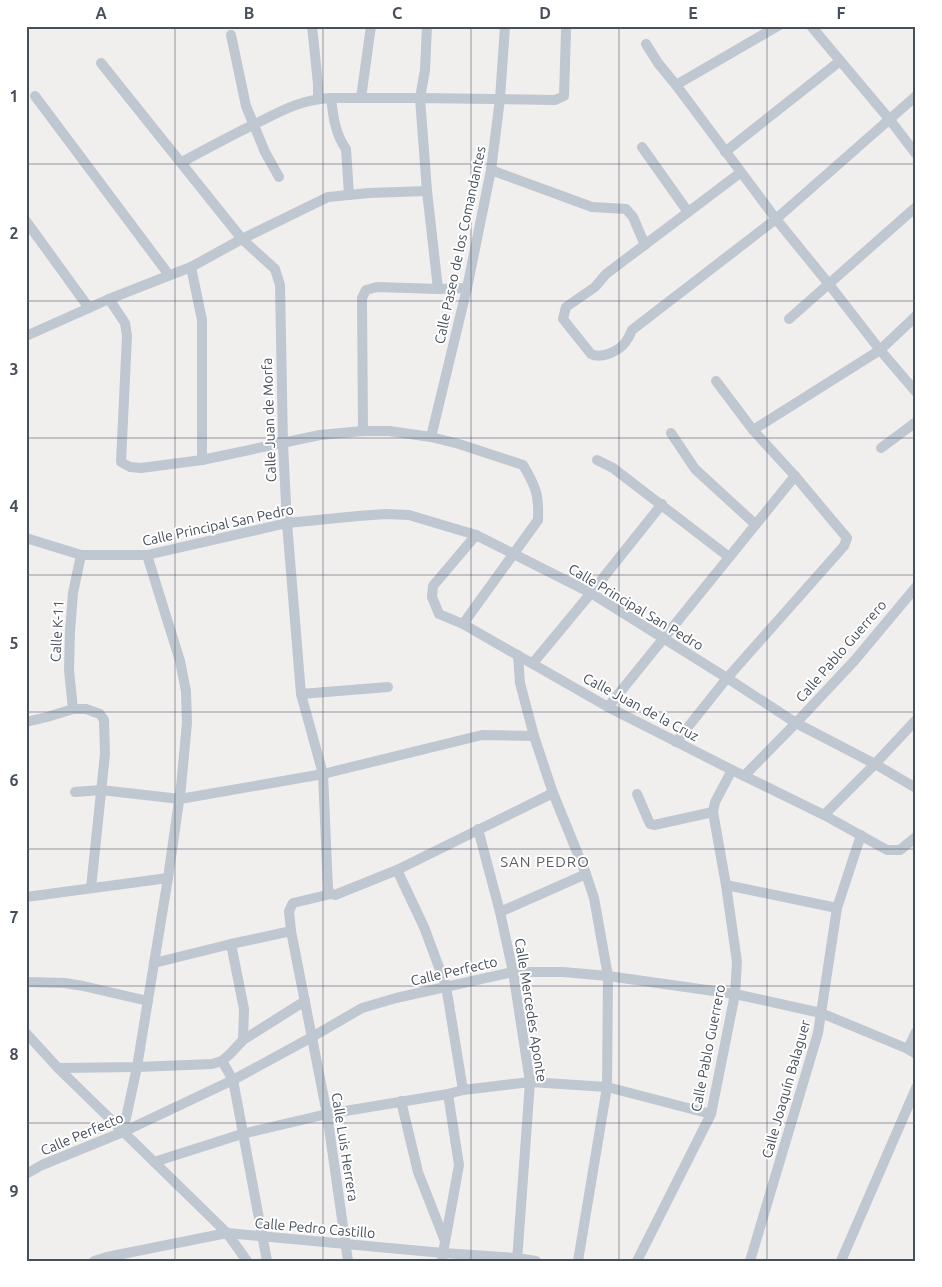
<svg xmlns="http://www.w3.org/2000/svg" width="942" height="1287" viewBox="0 0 942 1287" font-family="Ubuntu,sans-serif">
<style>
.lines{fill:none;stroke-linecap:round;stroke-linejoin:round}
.street{stroke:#bfc7d0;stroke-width:10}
.grid{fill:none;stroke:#474f5b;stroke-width:1;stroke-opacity:0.55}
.labels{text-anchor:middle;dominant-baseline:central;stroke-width:4;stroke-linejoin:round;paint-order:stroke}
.street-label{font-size:14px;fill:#474f5b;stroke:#fff}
.neighbourhood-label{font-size:15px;letter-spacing:1px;fill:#5b5e63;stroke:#fff}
.neatline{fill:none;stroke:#474f5b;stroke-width:2}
.grid-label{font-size:16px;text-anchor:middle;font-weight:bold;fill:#474f5b}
</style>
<rect width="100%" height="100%" fill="#f1eeee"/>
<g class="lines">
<g class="street">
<polyline points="312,26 318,84 318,98"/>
<polyline points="811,26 890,120 916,154"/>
<polyline points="231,35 246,106 265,152 279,177"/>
<polyline points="646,44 658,63 676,85 776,219 828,283 880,350 916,392"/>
<polyline points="101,63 242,239 275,269 280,285 283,444 287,523 301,694 323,774 328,889 331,894 335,895 397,870 553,793"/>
<polyline points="676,85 778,26"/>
<polyline points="35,96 169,275"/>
<path d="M331,98C333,115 335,134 346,149L349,195"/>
<polyline points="361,98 371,26"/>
<polyline points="642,147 688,212"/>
<polyline points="725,152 840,61"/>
<path d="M182,162C208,148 234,134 261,121C285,109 304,99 331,98H420L425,70L427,26"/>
<polyline points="491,170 592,207 626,209 633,217 645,245"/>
<path d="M740,173L606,274L595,287L566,307L563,319L591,354C601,359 616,352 623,345C627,341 630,335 632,330L776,219L916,96"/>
<polyline points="26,221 89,308"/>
<polyline points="191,267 202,320 202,460"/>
<polyline points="438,289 427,191 420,98 555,100 564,96 566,31"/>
<path d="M109,299L125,323L127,336L121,462L130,467L141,468L202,460L320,435L363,431H389L431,437L459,444L523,465C536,487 539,494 538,520L463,624"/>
<polyline points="789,319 916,207"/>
<polyline points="26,336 109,299 191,267 242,239 328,197 369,193 427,191"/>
<polyline points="753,430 880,350 916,316"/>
<polyline points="363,431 362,298 366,290 377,287 438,289 467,288"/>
<polyline points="671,433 695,469 755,524"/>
<polyline points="431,437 467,288 491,170 500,99 505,26"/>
<polyline points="881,448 916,422"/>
<polyline points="597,460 613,468 729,557"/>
<polyline points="476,535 433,586 432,597 439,614 463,624 608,707 732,770 824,815 887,850 900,850 916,837"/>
<polyline points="26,538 81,555 147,555 287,523 358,516 386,514 409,515 476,535 591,593 727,678 796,723 875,764 916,788"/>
<polyline points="518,655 520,683 534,736 553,793 586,874 594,898 608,976 607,1087 578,1261"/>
<polyline points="533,663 591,593 662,504"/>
<polyline points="301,694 388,687"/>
<polyline points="608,707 795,476"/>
<polyline points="73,709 69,670 70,631 73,593 81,555"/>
<polyline points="26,722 47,717 73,709 86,709 100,714 104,720 105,754 91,888"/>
<polyline points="676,742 727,678 844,546 847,538 795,476 753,430 716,381"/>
<polyline points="744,776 796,723 855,660 916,587"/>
<polyline points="75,792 101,790 180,799 323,774 482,735 534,736"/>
<polyline points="637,794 650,824 654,825 713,812"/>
<polyline points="824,815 875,764 916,720"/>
<polyline points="478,829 500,912 513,972 530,1082 517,1261"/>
<polyline points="397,870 424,927 446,986 463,1090"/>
<polyline points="726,885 837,908"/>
<polyline points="331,894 293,903 289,911 291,931 327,1114 348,1261"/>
<polyline points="26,897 168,878"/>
<polyline points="500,912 586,874"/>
<polyline points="231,944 291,931"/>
<polyline points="154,963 231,944 244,1009 243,1040"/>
<polyline points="26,982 65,983 83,986 148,1001"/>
<polyline points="26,1033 58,1068 227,1233 247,1261"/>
<polyline points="908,1049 916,1032"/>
<polyline points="222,1061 233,1080 267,1261"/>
<polyline points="58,1068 137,1067 212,1064 222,1061 230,1054 243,1040 305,1001"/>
<polyline points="401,1101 418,1172 445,1241"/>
<polyline points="123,1132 137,1067 168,878 181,787 187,723 186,691 180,661 147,555"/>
<polyline points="154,1162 242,1134 327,1114 448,1094 463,1090 530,1082 607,1087 711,1114"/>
<polyline points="26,1174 42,1165 123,1132 233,1080 312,1037 362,1008 396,998 513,972 563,972 608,976 735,994 821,1013 908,1049 916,1054"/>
<polyline points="94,1261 107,1257 227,1233 443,1253 517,1258 536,1261"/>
<polyline points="442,1261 443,1253 459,1165 448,1094"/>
<polyline points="637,1261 711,1114 735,994 737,962 726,885 713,812 715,802 732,770"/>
<polyline points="750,1261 818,1033 837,908 861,835"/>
<polyline points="841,1261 916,1088"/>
</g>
</g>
<path class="grid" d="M175,26V1261M323,26V1261M471,26V1261M619,26V1261M767,26V1261M26,164H916M26,301H916M26,438H916M26,575H916M26,712H916M26,849H916M26,986H916M26,1123H916"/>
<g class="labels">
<g class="street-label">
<text transform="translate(460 245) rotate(-78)">Calle Paseo de los Comandantes</text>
<text transform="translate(269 420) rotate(-92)">Calle Juan de Morfa</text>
<text transform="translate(218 525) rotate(-12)">Calle Principal San Pedro</text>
<text transform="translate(636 607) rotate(31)">Calle Principal San Pedro</text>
<text transform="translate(57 631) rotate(-87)">Calle K-11</text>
<text transform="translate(841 651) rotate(-49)">Calle Pablo Guerrero</text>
<text transform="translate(641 707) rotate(28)">Calle Juan de la Cruz</text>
<text transform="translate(454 971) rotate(-13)">Calle Perfecto</text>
<text transform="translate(531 1010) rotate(81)">Calle Mercedes Aponte</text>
<text transform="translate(708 1048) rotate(-79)">Calle Pablo Guerrero</text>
<text transform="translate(786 1089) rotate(-74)">Calle Joaquín Balaguer</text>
<text transform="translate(82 1134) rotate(-23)">Calle Perfecto</text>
<text transform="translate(345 1147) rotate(81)">Calle Luis Herrera</text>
<text transform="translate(315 1228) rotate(5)">Calle Pedro Castillo</text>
</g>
<g class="neighbourhood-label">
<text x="545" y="861">SAN PEDRO</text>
</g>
</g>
<rect width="942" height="1287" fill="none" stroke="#ffffff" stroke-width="55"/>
<rect x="28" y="28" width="886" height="1232" class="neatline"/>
<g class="grid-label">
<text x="101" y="19">A</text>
<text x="249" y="19">B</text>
<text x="397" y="19">C</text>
<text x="545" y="19">D</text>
<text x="693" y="19">E</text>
<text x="841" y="19">F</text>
<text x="14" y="102">1</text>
<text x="14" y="239">2</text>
<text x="14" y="375">3</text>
<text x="14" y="512">4</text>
<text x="14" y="649">5</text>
<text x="14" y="786">6</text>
<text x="14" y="923">7</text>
<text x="14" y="1060">8</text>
<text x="14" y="1197">9</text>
</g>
</svg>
